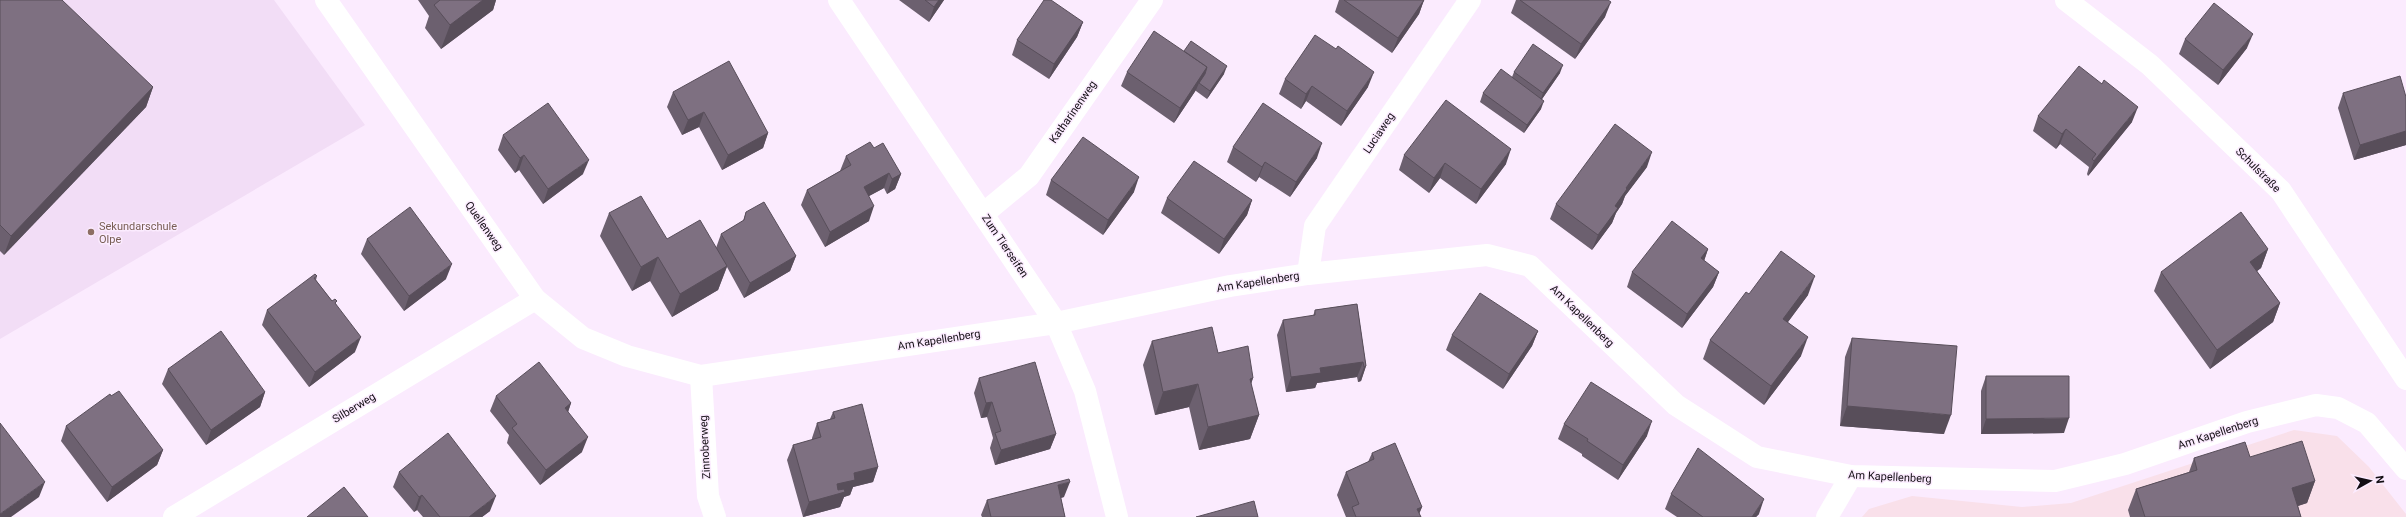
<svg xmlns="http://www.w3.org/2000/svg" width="2406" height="517" viewBox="0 0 2406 517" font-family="Roboto,sans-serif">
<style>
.commercial{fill:#f9e0ea}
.built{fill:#f2ddf6}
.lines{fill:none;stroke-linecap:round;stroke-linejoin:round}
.minor{stroke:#fff;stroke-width:22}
.wall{fill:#6c606f}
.shaded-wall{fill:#584e5a}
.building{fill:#7e7081;stroke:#584e5a}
.education-dot{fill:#8d6e63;stroke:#fbebfe;stroke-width:1.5}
.labels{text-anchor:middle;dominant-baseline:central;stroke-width:3;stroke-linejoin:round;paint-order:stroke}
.street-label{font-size:11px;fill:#120d13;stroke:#fbebfe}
.education-label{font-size:11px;fill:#785e54;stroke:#fbebfe;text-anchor:start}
</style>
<rect width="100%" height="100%" fill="#fbebfe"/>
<polygon class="commercial" points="2294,430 2337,436 2369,467 2406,514 2406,517 1862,517 1869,509 1912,496 2022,507 2071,503"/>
<polygon class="built" points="0,0 274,0 365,125 0,339"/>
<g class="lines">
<g class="minor">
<polyline points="326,0 535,299 583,338 627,356 701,376 1056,323 1230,286 1308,274 1487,255 1530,266 1676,405 1757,457 1851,476 2055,481 2125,464 2247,422 2316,405 2338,408 2367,423 2406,469"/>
<polyline points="839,0 1056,323 1085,391 1117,517"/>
<polyline points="2066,0 2150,65 2281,191 2406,379"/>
<polyline points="983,214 1029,176 1152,0"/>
<polyline points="1308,274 1315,226 1470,0"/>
<polyline points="701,376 708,496 715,517"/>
<polyline points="174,517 535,299"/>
<polyline points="1827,517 1851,476"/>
</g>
</g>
<g class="wall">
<polygon points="0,0 153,87 146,107 4,255 0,251"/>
<polygon points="418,0 496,0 493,10 441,49 425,28 429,16"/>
<polygon points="899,0 944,0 929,22"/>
<polygon points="1339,0 1424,0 1419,14 1392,53 1335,12"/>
<polygon points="1516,0 1608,0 1605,17 1575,59 1511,13"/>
<polygon points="1083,22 1077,37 1049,79 1012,55 1017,40"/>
<polygon points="2185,39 2247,48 2218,85 2179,54"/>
<polygon points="1184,51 1224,74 1207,99 1196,91 1196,90 1174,123 1121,86 1127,72"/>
<polygon points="1514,72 1560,73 1542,99 1541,109 1524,133 1480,102 1483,93 1512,77"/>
<polygon points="1285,79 1368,87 1341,126 1306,101 1301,109 1279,94"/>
<polygon points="673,92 768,133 763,148 722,170 699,127 682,135 667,107"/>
<polygon points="2343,93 2406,97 2406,145 2354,160 2338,108"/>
<polygon points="2038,116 2132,122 2088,176 2087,174 2089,167 2060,144 2056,149 2033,131"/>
<polygon points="503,135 583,174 543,204 519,170 515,173 498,150"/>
<polygon points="1233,147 1317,158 1290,197 1259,177 1256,182 1227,162"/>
<polygon points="874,148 901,174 895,189 887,194 884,188 869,196 869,221 825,247 801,205 807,190 840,171 846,156"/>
<polygon points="1404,155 1506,164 1476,204 1440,178 1429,193 1399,170"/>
<polygon points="1647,167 1625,196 1622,204 1616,213 1612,223 1592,250 1550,219 1556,204"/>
<polygon points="1051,180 1134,192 1103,235 1046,195"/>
<polygon points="1167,198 1252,200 1247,215 1219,254 1161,213"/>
<polygon points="746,212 796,256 790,271 744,298 727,267 718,290 672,317 650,281 632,291 600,236 609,213 667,239 716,248 721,234 743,221"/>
<polygon points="367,239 446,279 404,311 361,254"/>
<polygon points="1708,249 1704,261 1719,272 1713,287 1682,328 1627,287 1632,272"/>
<polygon points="2268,249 2261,268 2257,271 2280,303 2273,322 2210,369 2154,291 2161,272"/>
<polygon points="317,276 316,280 332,301 336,304 355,352 309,387 262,325 267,310"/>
<polygon points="1749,294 1808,295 1788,322 1801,356 1764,405 1703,359 1710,340"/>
<polygon points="1357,304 1366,366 1361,381 1358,382 1357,377 1317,383 1315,388 1286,392 1277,335 1283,320 1313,316 1315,310"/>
<polygon points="1538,331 1532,346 1503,389 1446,350 1452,335"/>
<polygon points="1852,338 1944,434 1840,426 1845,357"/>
<polygon points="1152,341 1218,353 1253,378 1251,384 1259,415 1250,439 1199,450 1189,407 1155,415 1143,365"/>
<polygon points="168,369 265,392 260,407 206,445 162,384"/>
<polygon points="1986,376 2064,433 1981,434 1981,391"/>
<polygon points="979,378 1056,434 1050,449 995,465 990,448 993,438 987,417 981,418 974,393"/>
<polygon points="111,396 163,450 157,465 107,502 61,441 66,426"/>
<polygon points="496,396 571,403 568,412 582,452 540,485 507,443 509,435 490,411"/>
<polygon points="833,412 878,467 873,482 853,487 850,495 844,497 840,507 803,517 787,460 793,445 812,440 812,438 817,423 830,419"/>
<polygon points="1564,424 1647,436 1618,480 1582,456 1582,454 1558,439"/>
<polygon points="1372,453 1422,507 1419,513 1421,517 1346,517 1337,495 1346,472 1368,462"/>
<polygon points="2250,457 2315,481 2307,503 2298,506 2301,517 2130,517 2128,510 2136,489 2189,472 2194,458"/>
<polygon points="399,472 490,511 482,517 423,517 417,510 414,512 393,487"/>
<polygon points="1671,494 1759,514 1756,517 1677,517 1665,509"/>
<polygon points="1064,497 1061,498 1065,517 982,517 981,515 987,500"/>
</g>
<g class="shaded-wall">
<polygon points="483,0 496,0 493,10 441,49 450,25"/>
<polygon points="939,0 944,0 929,22 934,7"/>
<polygon points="1424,0 1419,14 1392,53 1398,38"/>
<polygon points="1611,2 1605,17 1575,59 1581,44"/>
<polygon points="1083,22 1077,37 1049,79 1054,64"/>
<polygon points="2253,34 2247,48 2218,85 2223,70"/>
<polygon points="1563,65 1560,73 1540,102 1543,93"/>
<polygon points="1227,66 1224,74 1207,99 1210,91"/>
<polygon points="1207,67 1202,82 1199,83 1196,90 1174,123 1180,108"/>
<polygon points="1374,72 1368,87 1341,126 1347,111"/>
<polygon points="1312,86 1306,101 1301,109 1306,94"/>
<polygon points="153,87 146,107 4,255 11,236"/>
<polygon points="1544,101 1541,109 1524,133 1527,125"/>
<polygon points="2138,107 2132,122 2088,176 2094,161"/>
<polygon points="704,112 699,127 682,135 688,120"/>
<polygon points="2066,129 2060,144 2056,149 2062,134"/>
<polygon points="2406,131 2406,145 2354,160 2360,145"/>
<polygon points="768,133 763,148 722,170 728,155"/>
<polygon points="1322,143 1317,158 1290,197 1296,182"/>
<polygon points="1511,149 1506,164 1476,204 1481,189"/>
<polygon points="1652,152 1647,167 1625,196 1622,204 1616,213 1612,223 1592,250 1598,235 1626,188"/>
<polygon points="524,155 519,170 515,173 520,158"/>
<polygon points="589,160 583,174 543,204 548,189"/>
<polygon points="1265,162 1259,177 1256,182 1262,167"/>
<polygon points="1445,163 1440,178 1429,193 1434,178"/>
<polygon points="889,173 884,188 858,202 864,187"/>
<polygon points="901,174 895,189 887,194 892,179"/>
<polygon points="1139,177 1134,192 1103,235 1108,220"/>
<polygon points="1252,200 1247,215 1219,254 1224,239"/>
<polygon points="874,206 869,221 825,247 830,232"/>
<polygon points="1708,249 1703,264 1701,258"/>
<polygon points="2268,249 2261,268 2243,282 2250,262"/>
<polygon points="796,256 790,271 744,298 750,283"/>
<polygon points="658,257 650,281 632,291 641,267"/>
<polygon points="452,264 446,279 404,311 409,296"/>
<polygon points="727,266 718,290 672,317 680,294"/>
<polygon points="1719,272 1713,287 1682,328 1687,314"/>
<polygon points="1815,276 1808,295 1776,338 1783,319"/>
<polygon points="2280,303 2273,322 2210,369 2217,350"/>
<polygon points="1538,331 1532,346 1503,389 1509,374"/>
<polygon points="361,337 355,352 309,387 315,372"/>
<polygon points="1808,337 1801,356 1764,405 1771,386"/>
<polygon points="1363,362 1357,377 1317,383 1315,388 1286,392 1291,377 1320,368"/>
<polygon points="1366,366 1361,381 1358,382 1364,367"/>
<polygon points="1253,378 1245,401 1250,379"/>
<polygon points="1198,384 1189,407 1155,415 1163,392"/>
<polygon points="265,392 260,407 206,445 211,430"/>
<polygon points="992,402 987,417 981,418 986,403"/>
<polygon points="571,403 566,418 565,408"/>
<polygon points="1847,406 1951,415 1944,434 1840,426"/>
<polygon points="1259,415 1250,439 1199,450 1208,427"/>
<polygon points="2069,418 2064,433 1981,434 1986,419"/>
<polygon points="1652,421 1647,436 1618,480 1623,465"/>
<polygon points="1056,434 1050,449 995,465 1001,450"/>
<polygon points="588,437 582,452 540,485 546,470"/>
<polygon points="163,450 157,465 107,502 112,487"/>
<polygon points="878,467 873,482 853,487 850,495 844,497 840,507 803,517 809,502 837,484 854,473"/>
<polygon points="2315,481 2307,503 2285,510 2292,488"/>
<polygon points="45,482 39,497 11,517 0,517 0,514"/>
<polygon points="1070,482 1064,497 1052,500 1058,485"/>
<polygon points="422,495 417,510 414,512 419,497"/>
<polygon points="496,496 490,511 482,517 469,517"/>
<polygon points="1764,499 1759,514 1756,517 1752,517"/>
<polygon points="1422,507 1418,517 1417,509"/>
</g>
<g class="building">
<polygon points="0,0 62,0 153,87 11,236 0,225"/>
<polygon points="440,0 483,0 450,25 434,5"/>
<polygon points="925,0 939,0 934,7"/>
<polygon points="1044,0 1051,0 1083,22 1054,64 1017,40"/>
<polygon points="1344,0 1424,0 1398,38"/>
<polygon points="1520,0 1608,0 1611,2 1581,44"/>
<polygon points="2214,3 2253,34 2223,70 2185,39"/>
<polygon points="1154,31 1207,67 1180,108 1127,72"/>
<polygon points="1315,35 1336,49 1338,46 1374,72 1347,111 1312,86 1306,94 1285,79"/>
<polygon points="1191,41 1227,66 1210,91 1199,83 1205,74 1207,67 1184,51"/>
<polygon points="1533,44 1563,65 1543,93 1514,72"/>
<polygon points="729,61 768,133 728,155 704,112 688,120 673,92"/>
<polygon points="2079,66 2102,84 2104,80 2138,107 2094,161 2092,159 2096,154 2066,129 2062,134 2038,116"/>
<polygon points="1501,69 1544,101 1527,125 1483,93"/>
<polygon points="2400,76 2406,97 2406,131 2360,145 2343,93"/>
<polygon points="1446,100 1511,149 1481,189 1445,163 1434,178 1404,155"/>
<polygon points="548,103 589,160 548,189 524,155 520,158 503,135"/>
<polygon points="1263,103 1322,143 1296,182 1265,162 1262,167 1233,147"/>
<polygon points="1615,124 1652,152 1626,188 1627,189 1615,206 1618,208 1598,235 1556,204"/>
<polygon points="1083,137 1139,177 1108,220 1051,180"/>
<polygon points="870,142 874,148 883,143 901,174 892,179 889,173 864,187 874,206 830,232 807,190 851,165 846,156"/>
<polygon points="1194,161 1252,200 1224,239 1167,198"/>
<polygon points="641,196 667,239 700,220 727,266 680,294 658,257 641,267 609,213"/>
<polygon points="764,202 796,256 750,283 721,234 744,220 746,212"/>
<polygon points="410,207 452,264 409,296 367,239"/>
<polygon points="2241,212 2268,249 2250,262 2280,303 2217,350 2161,272"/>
<polygon points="1672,221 1708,249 1701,258 1719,272 1687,314 1632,272"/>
<polygon points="1781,251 1815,276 1783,319 1808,337 1771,386 1710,340 1746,292 1749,294"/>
<polygon points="315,274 317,276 314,278 332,301 335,299 337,301 335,303 361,337 315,372 267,310"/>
<polygon points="1480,293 1538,331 1509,374 1452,335"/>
<polygon points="1357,304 1366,366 1364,367 1363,362 1320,368 1321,373 1291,377 1283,320 1315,315 1315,310"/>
<polygon points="1212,327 1218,353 1248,346 1253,378 1250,379 1259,415 1208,427 1198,384 1163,392 1152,341"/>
<polygon points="221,331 265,392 211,430 168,369"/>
<polygon points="1852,338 1957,346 1951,415 1847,406"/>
<polygon points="539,362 571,403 565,408 588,437 546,470 512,428 517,424 496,396"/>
<polygon points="1035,362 1056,434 1001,450 995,433 1001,431 992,402 986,403 979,378"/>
<polygon points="1986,376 2069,376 2069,418 1986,419"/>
<polygon points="1591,382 1652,421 1623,465 1587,441 1588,439 1564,424"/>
<polygon points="119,391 163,450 112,487 66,426 110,394 111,396"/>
<polygon points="862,404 878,467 854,473 855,480 837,484 838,490 844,489 845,492 809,502 793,445 821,437 817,423 835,418 833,412"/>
<polygon points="0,423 45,482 0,514"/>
<polygon points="448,433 496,496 469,517 440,517 422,495 419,497 399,472"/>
<polygon points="2302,441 2315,481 2292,488 2301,517 2145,517 2136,489 2197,470 2194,458 2245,442 2250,457"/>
<polygon points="1395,443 1422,507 1417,509 1421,517 1356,517 1352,507 1359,504 1346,472 1374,459 1372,453"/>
<polygon points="1698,448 1764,499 1752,517 1703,517 1671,494"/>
<polygon points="1069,479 1070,482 1058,485 1065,517 991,517 987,500"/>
<polygon points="344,487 368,517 307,517"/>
<polygon points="1254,501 1258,517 1196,517"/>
</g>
<circle class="education-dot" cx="91" cy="232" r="4"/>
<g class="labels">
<g class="street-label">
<text transform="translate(1073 112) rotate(-55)">Katharinenweg</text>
<text transform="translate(1379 133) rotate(-56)">Luciaweg</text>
<text transform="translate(2258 170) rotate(45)">Schulstraße</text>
<text transform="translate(484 226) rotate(55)">Quellenweg</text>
<text transform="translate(1005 246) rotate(56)">Zum Tierseifen</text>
<text transform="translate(1258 282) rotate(-9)">Am Kapellenberg</text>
<text transform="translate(1582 316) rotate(44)">Am Kapellenberg</text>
<text transform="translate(939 340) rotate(-9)">Am Kapellenberg</text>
<text transform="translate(354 408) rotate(-31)">Silberweg</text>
<text transform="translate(2218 433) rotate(-18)">Am Kapellenberg</text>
<text transform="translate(705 447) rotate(-93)">Zinnoberweg</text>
<text transform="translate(1890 477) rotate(3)">Am Kapellenberg</text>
</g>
<g class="education-label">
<text x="99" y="226">Sekundarschule<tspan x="99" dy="13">Olpe</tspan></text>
</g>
</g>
<g transform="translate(2370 481) rotate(82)" stroke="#fbebfe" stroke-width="3" paint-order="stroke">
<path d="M0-3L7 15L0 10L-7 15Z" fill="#120d13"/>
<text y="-6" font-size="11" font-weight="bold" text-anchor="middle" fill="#120d13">N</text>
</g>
</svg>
